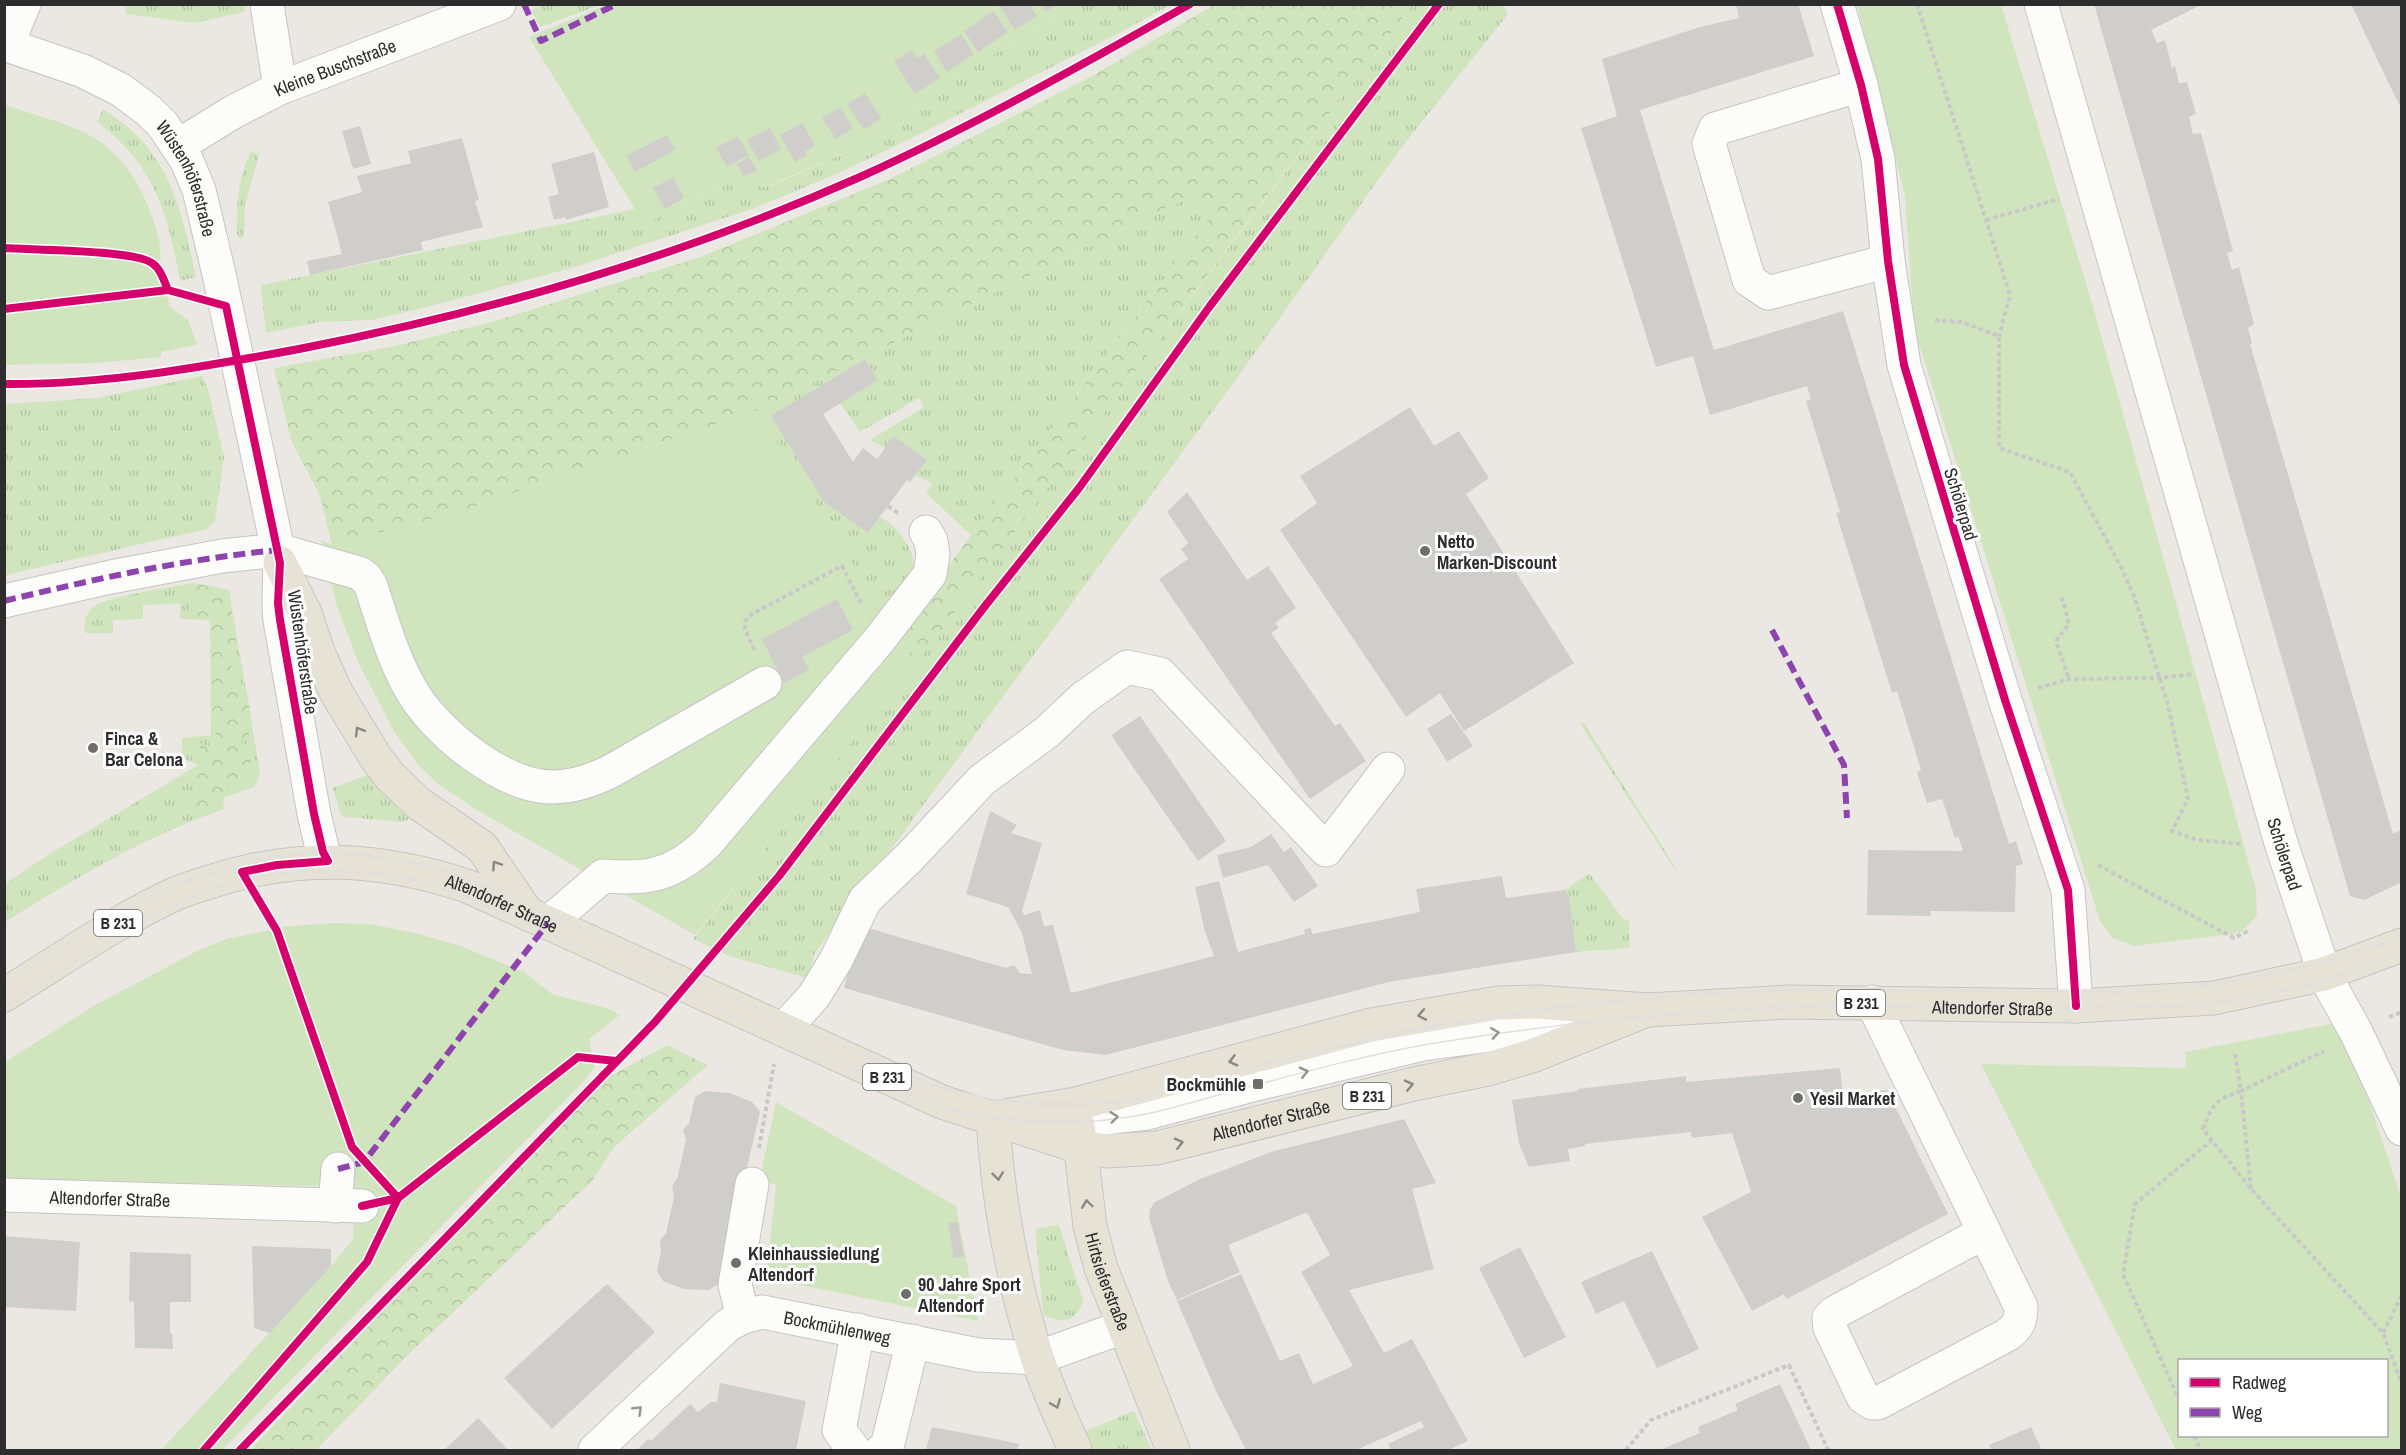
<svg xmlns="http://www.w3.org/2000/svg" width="2406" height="1455" viewBox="0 0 2406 1455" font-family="'Archivo Narrow',sans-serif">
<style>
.grass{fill:url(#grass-tufts)}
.forest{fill:url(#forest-crowns)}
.park{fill:#d0e5be;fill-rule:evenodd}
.building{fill:#d0cecb}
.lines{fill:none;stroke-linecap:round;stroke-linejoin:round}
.minor-casing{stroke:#c5c4c4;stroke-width:35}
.major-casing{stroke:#c6c5c3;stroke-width:35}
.path{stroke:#c8c8c8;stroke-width:4;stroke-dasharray:4.5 3;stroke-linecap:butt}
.minor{stroke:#fcfcfb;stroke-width:33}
.major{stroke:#e7e2d6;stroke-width:33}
.tram{stroke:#dfdfe0;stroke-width:1.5}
.quiet{stroke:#8e44ad;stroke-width:6;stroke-dasharray:12 6;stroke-linecap:butt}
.cycleway-casing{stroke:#fff;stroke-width:11}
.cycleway{stroke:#d6006c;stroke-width:8}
.oneway{stroke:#8a8882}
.oneway2{stroke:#949494}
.poi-dot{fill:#706e6d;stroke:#fff;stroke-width:2}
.labels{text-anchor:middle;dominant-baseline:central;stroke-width:6;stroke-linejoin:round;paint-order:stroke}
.shield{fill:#fff;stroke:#6c6c6c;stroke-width:1.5}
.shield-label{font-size:16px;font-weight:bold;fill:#2d2d2d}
.street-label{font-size:18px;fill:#2d2d2d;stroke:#fff}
.poi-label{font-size:18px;font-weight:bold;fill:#2d2d2d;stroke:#fff;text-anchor:start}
</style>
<defs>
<pattern id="grass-tufts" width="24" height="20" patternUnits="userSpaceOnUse" patternTransform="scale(1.5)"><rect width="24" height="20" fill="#d0e5be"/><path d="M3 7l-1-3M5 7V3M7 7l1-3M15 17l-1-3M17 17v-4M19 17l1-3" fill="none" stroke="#b3c5a4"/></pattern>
<pattern id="forest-crowns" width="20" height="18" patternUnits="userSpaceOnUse" patternTransform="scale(1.5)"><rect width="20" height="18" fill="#d0e5be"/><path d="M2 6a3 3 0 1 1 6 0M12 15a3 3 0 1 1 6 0" fill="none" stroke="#b3c5a4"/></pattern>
</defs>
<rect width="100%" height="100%" fill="#ebe8e4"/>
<g class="grass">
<polygon points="125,5 244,5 245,12 194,23 126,14"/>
<polygon points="543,5 543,4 601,5 540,27 531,10"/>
<polygon points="1076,5 1170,5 1121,32 920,134 841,172 755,208 575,267 428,307 371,320 319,322 266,333 261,285 635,209 644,224 730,183 750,178 763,187 770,186 888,134 949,81"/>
<polygon points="1412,5 1503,5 1508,14 1401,148 1237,378 815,953 807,978 729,956 693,939 915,663"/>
<path d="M103,109C169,149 181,207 196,277L180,281C168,214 155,165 97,122Z"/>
<path d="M251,151L259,155L245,204L244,237L240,238L237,234C236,207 238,176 251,151Z"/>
<path d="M1190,197L1214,212L971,535L926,493L933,484L915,475L927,460L894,436L885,448L870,440L924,407L919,398L860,432L840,403L878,380L865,359L772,416L824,502L868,533L880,517C898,526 920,554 912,576C906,589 893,603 885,615L620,759L321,540L332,545L453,514L757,410Z"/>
<polygon points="202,376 208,389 224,457 215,521 207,529 5,575 5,404 97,398"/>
<path d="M193,583L229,590L258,760L260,775L254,787L223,798L224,809C146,836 74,879 5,922V884L51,853L198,765L182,758V738L211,735L210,620L180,619V604L143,605V619L113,620V633H85C84,623 85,614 93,607C107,596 172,587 193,583Z"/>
<polygon points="1582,723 1584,723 1676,868 1675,870 1581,725"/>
<polygon points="370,774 408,815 409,819 403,822 344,817 341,814 332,788"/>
<polygon points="1589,873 1624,920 1629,920 1630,948 1576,952 1569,897 1565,890"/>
<path d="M1059,1225L1083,1301C1077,1322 1060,1325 1043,1314L1035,1229Z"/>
<polygon points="1134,1411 1152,1450 1088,1450 1081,1433"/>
</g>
<g class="forest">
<polygon points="1214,5 1412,5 1241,230 916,664 897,634 1213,213 1190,197 757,410 453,514 332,545 320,496 291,440 274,368 395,346 495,321 703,256 892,178 1092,76"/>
<polygon points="198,584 229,590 236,641 232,645 234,651 230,656 229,663 233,668 231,677 240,679 243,689 247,691 253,731 249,732 249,739 245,741 241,738 242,745 249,744 249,749 254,753 255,759 251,760 251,764 242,769 246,771 246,776 242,777 240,781 236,781 235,786 228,786 231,791 229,794 222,792 223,802 219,806 216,803 212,809 207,807 201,812 193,807 196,798 191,796 194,788 189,785 191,780 189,773 195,776 199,774 197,767 202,763 195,759 195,754 202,750 199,747 201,743 209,749 212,747 208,741 216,738 217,735 214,732 219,727 218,723 214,722 213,709 216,704 215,699 211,697 211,678 214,675 213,669 216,663 210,655 215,650 212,646 210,620 192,619 193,612 189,609 193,600 189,595 195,590 193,587"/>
<polygon points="667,1045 708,1065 614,1147 592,1181 409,1354 316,1450 250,1450 605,1079"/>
</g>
<g class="park">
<polygon points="606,5 1076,5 949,81 888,134 770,185 763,187 750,178 730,183 644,224 529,37"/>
<polygon points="1857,5 2001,5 2092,303 2256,889 2257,916 2240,933 2134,946 2112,938 2100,921 1914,328 1905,196"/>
<path d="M5,105C31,114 66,122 91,136C127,155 150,201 159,240C161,250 160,261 162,272C163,284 168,295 170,307L188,320L197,345L161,352V357L96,363L5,365Z"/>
<polygon points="757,410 916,664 695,935 475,809 437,783 419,766 395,733 358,662 337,606 321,540 332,545 453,514"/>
<polygon points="335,923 370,924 415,933 461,946 524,972 552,994 607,1008 620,1015 589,1039 595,1067 586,1079 222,1450 161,1450 331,1266 353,1239 355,1187 5,1179 5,1062 97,1004 197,951 226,939 289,926"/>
<path d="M2336,1023L2358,1068L2401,1197V1450H2176L1981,1064L2186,1068L2185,1052ZM2180,1360H2386V1436H2180Z"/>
<polygon points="776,1102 956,1206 978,1321 766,1278 776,1184 759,1183"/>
</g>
<g class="building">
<polygon points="998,4 1029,4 1037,16 1015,30"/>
<polygon points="1041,4 1059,4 1045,12"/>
<polygon points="1736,4 1798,4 1814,56 1640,110 1714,350 1843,311 2009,844 2016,841 2023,864 2016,866 2015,912 1930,911 1931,916 1867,915 1868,850 1963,851 1958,836 1955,838 1942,799 1927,803 1917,772 1921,770 1897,691 1892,693 1836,513 1840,512 1806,401 1811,399 1807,386 1710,415 1693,356 1656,367 1606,208 1581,128 1617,116 1602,59 1700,27 1739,18"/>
<polygon points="2094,4 2203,4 2151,30 2157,43 2165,40 2172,68 2175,66 2179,83 2187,82 2196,114 2189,117 2193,134 2201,133 2233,251 2227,253 2232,270 2239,267 2254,324 2248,328 2252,343 2250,344 2393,834 2402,829 2402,882 2364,900 2350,896"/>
<polygon points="2351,4 2402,4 2402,110 2388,82"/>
<polygon points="993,11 1008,32 978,52 964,31"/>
<polygon points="961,34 974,54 947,72 934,51"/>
<polygon points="912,50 917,58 924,54 940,78 915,94 894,61"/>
<polygon points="865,93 881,118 864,130 847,104"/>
<polygon points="840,107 853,128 836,139 822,118"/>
<polygon points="802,123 815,146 805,151 807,155 795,162 780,135"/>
<polygon points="360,126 371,164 353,169 342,131"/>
<polygon points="770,128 781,149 759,161 747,140"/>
<polygon points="667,135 675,150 635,172 626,156"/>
<polygon points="738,136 749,155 727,167 716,148"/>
<polygon points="462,138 479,200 475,201 483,227 421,242 423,250 310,275 307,261 342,254 328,202 362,192 357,176 411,163 408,151"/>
<polygon points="594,152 609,207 566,220 566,217 554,220 548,197 559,194 551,164"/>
<polygon points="749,157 757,170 744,177 737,164"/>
<polygon points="673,177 684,198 665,209 653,188"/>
<polygon points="865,359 878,380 823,414 853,462 863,448 877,459 894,436 927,460 910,482 907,480 868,533 824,502 771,416"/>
<polygon points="1410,407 1434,446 1459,431 1489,478 1466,494 1574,663 1464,731 1440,693 1406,717 1280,530 1317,503 1300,476"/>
<polygon points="1187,492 1247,580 1268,566 1296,608 1275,623 1279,628 1271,633 1335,726 1340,723 1366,761 1310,799 1159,579 1188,559 1181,549 1188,543 1167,512"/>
<polygon points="837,599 853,630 802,657 809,670 784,683 762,639"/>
<polygon points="1451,714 1473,746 1447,762 1427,729"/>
<polygon points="1140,716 1226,841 1198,861 1111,735"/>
<polygon points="990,811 1017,825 1011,833 1042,843 1022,911 1024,915 1040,910 1044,926 1053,925 1071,993 1214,956 1205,932 1195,887 1219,881 1238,952 1305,934 1304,929 1311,928 1312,934 1420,912 1416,889 1502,876 1506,898 1565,890 1569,897 1576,952 1389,982 1106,1055 1063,1050 844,988 861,926 1006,968 1014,965 1020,973 1032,974 1022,933 1008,907 966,894"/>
<polygon points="1271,834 1284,852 1291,847 1318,886 1294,902 1268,865 1223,878 1217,855 1251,847"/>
<polygon points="1840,1068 1843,1094 1887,1090 1948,1214 1787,1299 1784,1294 1752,1311 1702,1217 1751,1192 1732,1133 1692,1138 1691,1132 1585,1144 1585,1146 1568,1149 1570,1161 1529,1167 1519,1144 1512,1100 1578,1091 1578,1089 1686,1076 1686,1082"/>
<polygon points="705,1091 730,1093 752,1102 760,1112 720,1283 709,1290 684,1289 663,1281 657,1271 661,1251 660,1240 666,1233 674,1197 672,1186 677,1179 686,1140 683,1130 689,1123 695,1097"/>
<polygon points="1404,1119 1436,1183 1412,1189 1434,1269 1349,1290 1384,1353 1412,1339 1468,1441 1448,1450 1391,1450 1388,1444 1424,1427 1421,1421 1356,1450 1246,1450 1217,1393 1177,1301 1241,1274 1280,1361 1299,1353 1313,1384 1353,1366 1301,1272 1330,1255 1308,1214 1305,1213 1228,1245 1240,1272 1177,1300 1168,1281 1149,1218 1150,1209 1155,1202 1200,1179 1274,1151"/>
<polygon points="958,1222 964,1257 954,1258 948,1223"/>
<polygon points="4,1236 80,1242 76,1311 4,1307"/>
<polygon points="252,1246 331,1249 331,1266 270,1333 254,1328"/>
<polygon points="1520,1247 1566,1337 1524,1358 1479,1268"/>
<polygon points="1652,1251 1699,1349 1657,1368 1624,1301 1596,1314 1581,1282"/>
<polygon points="130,1252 191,1254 191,1302 170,1302 170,1334 172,1333 173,1349 135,1348 134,1302 129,1301"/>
<polygon points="607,1284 655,1332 552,1429 504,1378"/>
<polygon points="720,1383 806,1401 796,1450 637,1450 648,1439 651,1441 690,1404 698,1412 711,1402 717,1402"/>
<polygon points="1780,1384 1811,1450 1660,1450 1700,1433 1698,1427 1738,1410 1735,1404"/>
<polygon points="478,1418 508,1450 444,1450"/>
<polygon points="932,1427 996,1439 1019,1444 1017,1450 926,1450"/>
<polygon points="2031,1427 2042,1450 1992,1450 1989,1445"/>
</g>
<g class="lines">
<g class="minor-casing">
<g id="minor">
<polyline points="267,4 280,88"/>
<polyline points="1837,4 1861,85 1878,159 1888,261 1904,365 2005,700 2068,890 2076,1006"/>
<path id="s1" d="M2041,4L2281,843L2326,978L2356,1032L2402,1129"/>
<path id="s2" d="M4,44L83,71L121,90L149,111L163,125L187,161L199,190L219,274L278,550C282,573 277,597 280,620L314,814L323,852L328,861"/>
<polyline points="7,45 24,4"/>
<polyline points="1861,85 1715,129 1709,144 1749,280 1768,293 1888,261"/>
<path id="s3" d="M178,146L233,112L280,88L499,4"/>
<path d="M4,601L111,577L222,556L278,550L359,573L366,578L371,586C382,620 392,656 410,688C433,730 502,787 552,787C574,787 594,780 613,770L765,683"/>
<path d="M548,923L603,876C647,880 673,875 706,844L880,639L930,574L933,554L931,541L926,532"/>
<path d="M1872,1002L2021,1307C2021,1321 2018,1327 2007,1335L1878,1403H1872L1863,1397L1830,1328L1829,1318L1834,1313L1983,1233"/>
<polyline points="783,1030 814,996 836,960 865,900 909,858 982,780 1047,732 1082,699 1127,667 1160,674 1326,850 1388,769"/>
<polyline points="1049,1121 1077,1121 1147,1113 1252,1085 1423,1044 1610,1019"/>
<path id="s4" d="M4,1195L362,1206"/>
<polyline points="335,1206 338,1169"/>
<polyline points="743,1317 735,1285 752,1184"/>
<path id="s5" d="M595,1450L728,1325L743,1317L762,1312L978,1355L1037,1358L1123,1327"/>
<polyline points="854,1450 839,1430 858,1330"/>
<polyline points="882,1450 887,1447 913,1341"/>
</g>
</g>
<g class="major-casing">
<g id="major">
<polyline points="280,563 305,613 318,652 336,692 376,758 390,776 418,803 482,847 528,914"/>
<path id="s6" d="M4,995C61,960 116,921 177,893C190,888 203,884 216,880C302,853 382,858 467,886L942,1102L1080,1147L1108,1151L1157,1148L1414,1084L1488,1069L1532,1056L1647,1010"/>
<path d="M993,1117C997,1195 1013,1283 1037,1357C1047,1388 1062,1419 1075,1450"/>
<polyline points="998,1117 1076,1104 1371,1025 1498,1003 1538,1002 1647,1010 1788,1002 2076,1006 2214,998 2324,974 2402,945"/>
<path id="s7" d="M1078,1126L1090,1226L1101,1268L1173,1450"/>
</g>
</g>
<g class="path">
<polyline points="1917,4 2010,295 1999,336"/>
<polyline points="1986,220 2059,199"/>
<polyline points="1935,320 1962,322 1999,336 1999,448 2070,472 2120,565 2134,596 2168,705 2188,799 2172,831 2198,840 2243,844"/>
<polyline points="888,506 898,513"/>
<polyline points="2062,597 2069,624 2056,641 2069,679"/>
<polyline points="754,650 745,629 745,621 752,614 842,566 861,603"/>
<polyline points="2038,688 2069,679 2159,678 2194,674"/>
<polyline points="2098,865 2234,938 2248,931"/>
<polyline points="2389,1017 2402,1012"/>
<path d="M2235,1054L2241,1091C2215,1100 2213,1104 2203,1129L2251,1189L2383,1333L2402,1384"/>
<polyline points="759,1148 774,1064"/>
<polyline points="2251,1189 2241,1091 2324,1051"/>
<polyline points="2383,1333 2402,1295"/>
<polyline points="2180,1402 2123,1274 2135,1204 2211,1141"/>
<polyline points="2194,1436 2201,1450"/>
<polyline points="1626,1450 1651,1420 1789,1365 1828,1450"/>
</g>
<use href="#minor" class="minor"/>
<use href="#major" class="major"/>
<g class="tram">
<polyline points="4,984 118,912 177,883 267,857 323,852 367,855 423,864 478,883 624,946 794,1025 933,1085 990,1099 1040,1104 1076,1104 1108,1103 1144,1098 1255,1067 1412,1030 1570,1006 1691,994 1787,990 2150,992 2231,982 2320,963 2385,943 2402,935"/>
<path id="s8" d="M4,1007C61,972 116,931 177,904C269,862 371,860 465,896L941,1107C1006,1125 1080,1127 1147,1114C1174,1108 1200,1100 1226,1093C1293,1075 1361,1056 1429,1044C1570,1021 1715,1007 1858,1006C1953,1005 2047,1011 2141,1007C2165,1006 2191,1006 2215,1003C2278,995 2343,977 2402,952"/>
</g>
<g class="quiet">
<polyline points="524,4 541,41 617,4"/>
<path d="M4,601C95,579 185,559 278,550"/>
<polyline points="1772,630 1844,765 1847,818"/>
<polyline points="338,1169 364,1162 548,923"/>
</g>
<g class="cycleway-casing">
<g id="cycleway">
<polyline points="1837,4 1861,85 1878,159 1888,261 1904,365 2005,700 2068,890 2076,1006"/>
<path d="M4,248C33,250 133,250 152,263C161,269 164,281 168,290L226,306L280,563L278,603L280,620L314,814L323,852L328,861L277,865L242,872L277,931L352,1147L398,1198L367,1262L204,1450"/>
<polyline points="4,309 168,290"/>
<path d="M4,384C103,385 203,367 299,349C490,312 682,256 860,177C973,126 1082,65 1190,4"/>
<polyline points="362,1206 398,1198 578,1057 616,1061"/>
<polyline points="240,1450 655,1022 779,876 985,606 1079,488 1210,306 1439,4"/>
</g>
</g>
<use href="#cycleway" class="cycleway"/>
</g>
<defs><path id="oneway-chevron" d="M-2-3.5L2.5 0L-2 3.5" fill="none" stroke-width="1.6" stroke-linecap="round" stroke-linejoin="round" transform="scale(1.5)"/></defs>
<g class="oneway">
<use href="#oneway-chevron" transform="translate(359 731) rotate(-122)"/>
<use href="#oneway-chevron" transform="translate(496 865) rotate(-124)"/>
<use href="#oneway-chevron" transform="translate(1422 1015) rotate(169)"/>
<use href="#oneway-chevron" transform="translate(1233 1061) rotate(165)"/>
<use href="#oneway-chevron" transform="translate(1409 1085) rotate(-13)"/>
<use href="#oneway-chevron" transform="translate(1179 1143) rotate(-14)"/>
<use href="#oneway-chevron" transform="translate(998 1176) rotate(83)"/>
<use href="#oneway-chevron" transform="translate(1087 1204) rotate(-98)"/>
<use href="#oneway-chevron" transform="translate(1056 1404) rotate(68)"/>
</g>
<g class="oneway2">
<use href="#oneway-chevron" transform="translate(1495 1033) rotate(-8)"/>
<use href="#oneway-chevron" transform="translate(1304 1072) rotate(-13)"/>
<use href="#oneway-chevron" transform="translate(1114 1117) rotate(-7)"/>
<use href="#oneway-chevron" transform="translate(638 1410) rotate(-44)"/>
</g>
<g class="poi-dot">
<circle cx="1425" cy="551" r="6"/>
<circle cx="93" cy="748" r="6"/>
<rect x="1252" y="1078" width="12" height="12" rx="3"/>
<circle cx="1798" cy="1098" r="6"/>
<circle cx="736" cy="1263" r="6"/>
<circle cx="906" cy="1294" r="6"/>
</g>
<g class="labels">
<g class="shield">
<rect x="94" y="910" width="48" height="26" rx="4.5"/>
<rect x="1837" y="990" width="48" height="26" rx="4.5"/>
<rect x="863" y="1064" width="48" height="26" rx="4.5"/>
<rect x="1343" y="1083" width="48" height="26" rx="4.5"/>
</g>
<g class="shield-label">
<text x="118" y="923">B 231</text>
<text x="1861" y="1003">B 231</text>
<text x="887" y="1077">B 231</text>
<text x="1367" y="1096">B 231</text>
</g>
<g class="street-label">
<text stroke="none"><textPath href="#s3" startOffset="176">Kleine Buschstraße</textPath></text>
<text stroke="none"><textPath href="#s2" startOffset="240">Wüstenhöferstraße</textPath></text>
<text transform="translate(1961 504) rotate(73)">Schölerpad</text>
<text transform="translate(303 652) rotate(82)">Wüstenhöferstraße</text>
<text stroke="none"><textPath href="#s1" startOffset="884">Schölerpad</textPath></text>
<text stroke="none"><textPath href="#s6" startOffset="536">Altendorfer Straße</textPath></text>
<text stroke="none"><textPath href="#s8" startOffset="2082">Altendorfer Straße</textPath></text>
<text stroke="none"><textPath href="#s6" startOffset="1359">Altendorfer Straße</textPath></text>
<text stroke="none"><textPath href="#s4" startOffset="106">Altendorfer Straße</textPath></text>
<text stroke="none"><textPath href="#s7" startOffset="159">Hirtsieferstraße</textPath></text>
<text stroke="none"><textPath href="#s5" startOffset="296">Bockmühlenweg</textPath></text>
</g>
<g class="poi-label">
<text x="1437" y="541">Netto<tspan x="1437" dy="21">Marken-Discount</tspan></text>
<text x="105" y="738">Finca &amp;<tspan x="105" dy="21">Bar Celona</tspan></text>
<text x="1246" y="1084" text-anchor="end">Bockmühle</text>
<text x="1810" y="1098">Yesil Market</text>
<text x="748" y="1253">Kleinhaussiedlung<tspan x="748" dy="21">Altendorf</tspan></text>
<text x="918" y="1284">90 Jahre Sport<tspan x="918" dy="21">Altendorf</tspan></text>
</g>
</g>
<rect width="2406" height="1455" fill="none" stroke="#2d2d2d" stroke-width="12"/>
<rect x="2178" y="1359" width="210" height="78" fill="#ffffff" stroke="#ababab" stroke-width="1.5"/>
<rect x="2190" y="1378" width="30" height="9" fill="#d6006c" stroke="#ababab" stroke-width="1.5"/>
<text x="2232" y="1389" font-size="18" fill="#2d2d2d">Radweg</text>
<rect x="2190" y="1408" width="30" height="9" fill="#8e44ad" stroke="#ababab" stroke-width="1.5"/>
<text x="2232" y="1419" font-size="18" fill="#2d2d2d">Weg</text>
</svg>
